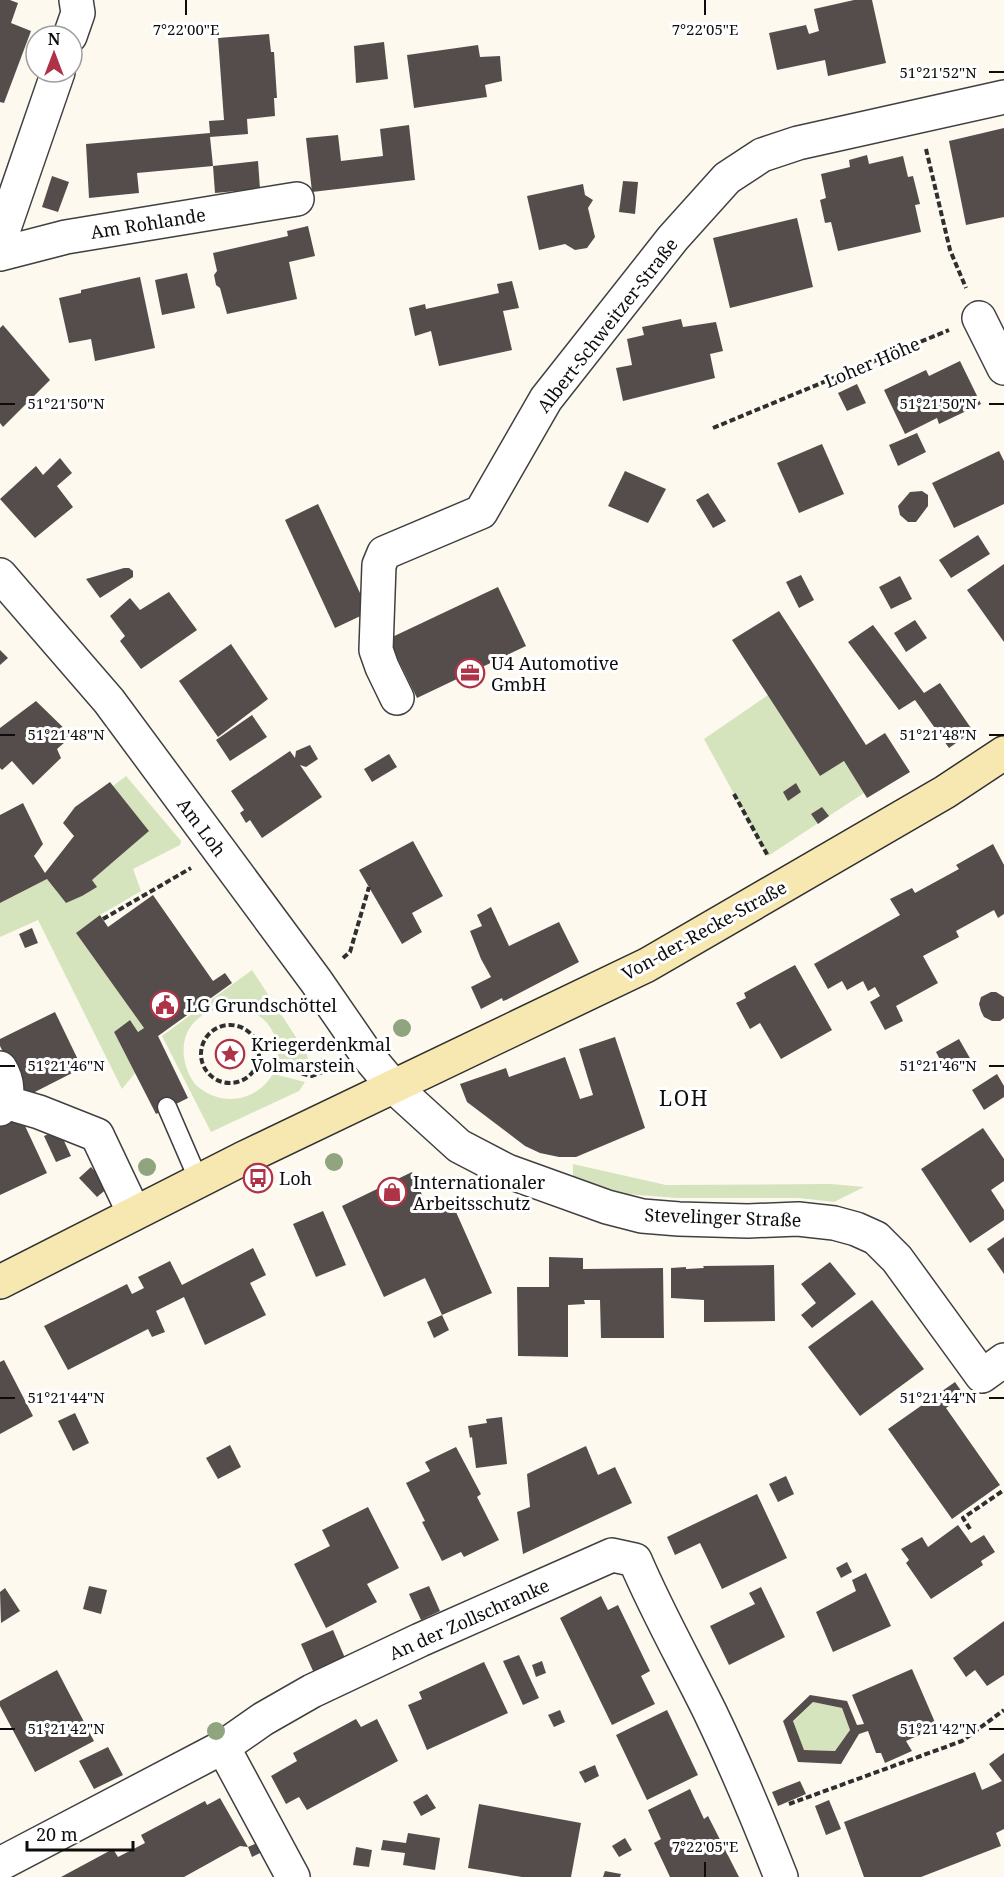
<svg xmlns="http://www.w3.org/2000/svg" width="1004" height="1877" viewBox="0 0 1004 1877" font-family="'Noto Serif',serif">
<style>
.green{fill:#d5e4bc}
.building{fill:#554d4b;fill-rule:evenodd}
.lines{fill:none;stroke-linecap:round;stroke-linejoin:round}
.lane-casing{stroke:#404040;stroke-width:21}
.street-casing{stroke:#404040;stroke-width:36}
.secondary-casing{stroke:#2f2f2f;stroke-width:36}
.path{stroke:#2f2f2f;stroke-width:4;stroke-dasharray:6 3;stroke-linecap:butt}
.lane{stroke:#fff;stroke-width:18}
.street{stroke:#fff;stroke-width:33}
.secondary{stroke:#f7e8b1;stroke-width:33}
.tree{fill:#90a47f}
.ticks{fill:none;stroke:#0d0d0d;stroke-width:2}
.labels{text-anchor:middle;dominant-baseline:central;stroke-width:6;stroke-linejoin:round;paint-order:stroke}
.street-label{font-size:18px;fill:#0d0d0d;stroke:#fff}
.poi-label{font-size:18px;fill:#0d0d0d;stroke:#fff;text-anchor:start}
.quarter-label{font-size:21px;letter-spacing:1.5px;fill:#0d0d0d;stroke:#fff}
.ticks-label{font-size:15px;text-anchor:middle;fill:#0d0d0d;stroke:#fff;stroke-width:6;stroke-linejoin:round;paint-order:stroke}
</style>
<rect width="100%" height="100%" fill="#fdf9ef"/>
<g class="green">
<polygon points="768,695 820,776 844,761 864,793 768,856 704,739"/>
<polygon points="126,776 181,841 180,845 133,869 141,891 100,915 76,933 144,1028 138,1032 130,1020 114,1032 135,1073 122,1089 38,920 0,937 0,903 47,879 66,903 82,896 92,880 149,831 113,786"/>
<path d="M252,970L307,1054L309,1067L278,1059C281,987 176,994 184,1057C186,1070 191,1082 201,1089C226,1107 257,1100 273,1074L305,1082L299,1091L211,1132L162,1036Z"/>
<polygon points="573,1164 666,1185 831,1184 864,1187 834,1202 799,1198 676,1198 627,1194 573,1178"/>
<polygon points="813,1702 842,1708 850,1730 835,1751 804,1750 793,1722"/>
</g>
<g class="building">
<polygon points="0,0 10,0 18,3 11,23 31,31 4,103 0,102"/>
<polygon points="854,0 872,0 886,63 828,76 825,60 777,70 769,33 806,25 809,34 819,31 814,9"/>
<polygon points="269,34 271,52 274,52 277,98 274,98 275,116 247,119 248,134 210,137 213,166 137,173 139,193 89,198 86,144 210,133 209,121 224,120 218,38"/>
<polygon points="384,42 388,79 356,83 354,46"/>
<polygon points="478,45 480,57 500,56 502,81 485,85 487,97 414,108 407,55"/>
<polygon points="409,125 415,180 312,192 306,138 338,135 341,161 383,156 380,129"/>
<polygon points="1004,128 1004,217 966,225 949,141"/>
<polygon points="867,155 869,164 903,156 908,177 913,176 920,204 915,205 921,232 838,251 831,222 825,223 820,200 826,198 821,174 850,167 849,160"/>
<polygon points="258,161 260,189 215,193 213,166"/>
<polygon points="52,176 69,182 58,212 42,207"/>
<polygon points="623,181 638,182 635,214 619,212"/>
<polygon points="583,184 585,195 593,200 588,208 595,237 587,248 575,250 565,244 539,250 527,196"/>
<polygon points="797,218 813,287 730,308 713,238"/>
<polygon points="308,226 315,256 289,262 297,299 227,314 220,288 216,285 214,275 217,271 213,253 288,236 287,231"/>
<polygon points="187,273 195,308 162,315 155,280"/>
<polygon points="140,277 155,348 95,361 91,339 69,343 59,298 81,293 81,290"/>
<polygon points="512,281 519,308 503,311 512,350 439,366 431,331 415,336 409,308 425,304 426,309 499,293 497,284"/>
<polygon points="681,319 683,327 716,322 723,351 710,354 715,378 623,401 616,368 632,365 627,339 644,335 642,327"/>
<polygon points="3,325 50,380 3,427 0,423 0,328"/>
<polygon points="960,361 981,404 939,424 937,418 905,434 884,390 926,370 929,376"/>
<polygon points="857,384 866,403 847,411 838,393"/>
<polygon points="917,433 926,452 898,466 889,445"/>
<polygon points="822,444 844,494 799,513 777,463"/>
<polygon points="999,451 1004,461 1004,504 954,528 932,483"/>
<polygon points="60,458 72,473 57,486 73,507 35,538 0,499 36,466 43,475"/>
<polygon points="625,471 666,489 648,523 608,506"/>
<polygon points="922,491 928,495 928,506 916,522 908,522 900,515 898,506 910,492"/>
<polygon points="708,493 726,521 713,528 696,500"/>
<polygon points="318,504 369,612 335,628 285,520"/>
<polygon points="978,535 990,554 951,578 939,560"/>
<polygon points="1004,564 1004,642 967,590"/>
<polygon points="124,568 129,568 133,571 133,577 100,598 86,579"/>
<polygon points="801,575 814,600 799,608 786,582"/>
<polygon points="900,576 912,599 891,609 879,587"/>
<polygon points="498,587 526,646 417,698 388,639"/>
<polygon points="169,592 197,630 141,669 120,641 125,636 110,616 130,598 140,610"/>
<polygon points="779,611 866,745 885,733 910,772 867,798 844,761 820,776 732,640"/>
<polygon points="915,620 927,638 906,652 894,633"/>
<polygon points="873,625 924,693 940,683 973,731 949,748 915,700 899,710 848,642"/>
<polygon points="231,644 268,699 218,737 179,681"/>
<polygon points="0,650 8,658 0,665"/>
<polygon points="36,701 72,736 57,749 61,758 33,785 12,761 2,770 0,768 0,728"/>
<polygon points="252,715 267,737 230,761 216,740"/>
<polygon points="310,745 318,759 306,767 300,765 322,797 262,838 250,820 246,823 240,813 244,810 231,791 290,751 295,758 296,751"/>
<polygon points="389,754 397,767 372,782 364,769"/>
<polygon points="110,782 149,831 92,880 97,887 82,896 66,903 47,879 0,903 0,815 23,803 43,844 34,856 45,873 74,836 63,823 75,807"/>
<polygon points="796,783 801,792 788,801 783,792"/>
<polygon points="822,807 829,816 818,824 811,814"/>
<polygon points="413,841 443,896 412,913 422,932 402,944 359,870"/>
<polygon points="993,844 1004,865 1004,914 998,918 994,910 956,931 959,937 923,956 938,983 896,1006 903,1021 885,1030 870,1002 880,996 875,987 868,991 863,981 847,990 842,981 828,989 814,964 900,915 890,899 912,888 915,893 959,869 956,865"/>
<polygon points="153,895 213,981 225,973 232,983 158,1036 188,1098 156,1114 114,1032 130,1020 138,1032 144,1028 76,933 100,915 108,927"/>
<polygon points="491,907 509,946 559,922 579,962 506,1000 503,1001 502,998 481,1009 471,987 491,977 481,959 470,931 482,926 477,915"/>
<polygon points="32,928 38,943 25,948 19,934"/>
<polygon points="795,965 832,1030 781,1059 760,1023 750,1029 736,1003 746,998 744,993"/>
<polygon points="991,992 996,992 1004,997 1004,1018 1000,1021 992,1021 984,1017 981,1011 979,1004 981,997"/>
<polygon points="55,1012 82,1068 25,1097 0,1046 0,1039"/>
<polygon points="615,1037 645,1128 576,1157 559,1157 540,1153 525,1146 467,1102 460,1084 506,1068 509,1077 565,1057 580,1099 593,1095 579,1049"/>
<polygon points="959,1039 971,1060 947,1073 936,1052"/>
<polygon points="997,1074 1004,1086 1004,1097 984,1110 972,1090"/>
<polygon points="19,1113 47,1173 0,1195 0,1122"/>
<polygon points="983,1128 1004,1159 1004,1181 991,1190 1004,1210 1004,1220 970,1243 921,1169"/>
<polygon points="59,1130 71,1156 56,1162 44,1136"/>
<polygon points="91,1167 109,1187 97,1197 79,1178"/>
<polygon points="412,1172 430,1213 452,1203 492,1293 442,1315 425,1278 384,1297 342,1206"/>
<polygon points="323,1211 346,1265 316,1277 293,1224"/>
<polygon points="1004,1237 1004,1274 987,1249"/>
<polygon points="253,1248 266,1275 250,1283 266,1315 205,1345 184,1297 156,1311 165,1332 152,1337 148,1329 68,1370 44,1326 127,1284 132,1294 144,1288 138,1277 170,1261 182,1285"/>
<polygon points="549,1257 583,1258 583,1269 663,1268 664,1338 601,1338 600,1300 584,1300 585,1304 568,1305 568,1357 518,1356 517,1287 549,1287"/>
<polygon points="830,1262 856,1294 812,1328 801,1315 816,1303 801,1284"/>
<polygon points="774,1265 775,1321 704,1322 704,1300 671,1298 671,1268 686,1267 686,1269 704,1268 703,1266"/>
<polygon points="872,1300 924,1369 860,1416 808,1347"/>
<polygon points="442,1315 449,1330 434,1338 427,1322"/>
<polygon points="4,1360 33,1416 0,1434 0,1362"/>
<polygon points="955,1382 964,1395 946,1408 1000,1485 952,1519 888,1429"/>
<polygon points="75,1413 89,1443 73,1451 58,1421"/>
<polygon points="502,1417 507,1464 476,1468 472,1437 470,1438 468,1426 487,1423 486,1419"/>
<polygon points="230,1445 241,1467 218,1479 206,1458"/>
<polygon points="586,1446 598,1475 615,1467 632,1503 523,1554 517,1512 530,1507 527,1474"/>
<polygon points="456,1447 481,1494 477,1497 499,1540 464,1557 461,1552 442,1561 422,1522 425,1521 406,1483 430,1471 425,1462"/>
<polygon points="786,1476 794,1494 778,1502 769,1484"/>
<polygon points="757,1494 787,1558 722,1589 700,1543 675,1555 667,1537"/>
<polygon points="368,1507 399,1568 367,1584 377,1602 326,1628 294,1564 330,1546 322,1530"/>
<polygon points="958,1525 971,1543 984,1535 995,1552 981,1561 983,1565 931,1599 906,1563 909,1560 901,1549 922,1537 928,1547"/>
<polygon points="847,1562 852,1572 841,1578 836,1568"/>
<polygon points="866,1573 891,1626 833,1652 816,1612 856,1591 852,1580"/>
<polygon points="89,1586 107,1590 101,1614 83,1609"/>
<polygon points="429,1586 440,1611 421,1620 409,1594"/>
<polygon points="761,1587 785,1637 729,1665 710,1626 755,1604 749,1593"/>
<polygon points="5,1588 20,1611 1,1623 0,1592"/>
<polygon points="601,1596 608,1610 618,1605 650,1671 641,1676 655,1704 612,1725 560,1618"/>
<polygon points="1004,1621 1004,1675 987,1686 975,1670 966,1677 953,1658"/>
<polygon points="333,1630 345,1658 313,1671 301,1644"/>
<polygon points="519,1655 539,1698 523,1705 503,1661"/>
<polygon points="542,1661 546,1673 536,1677 532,1665"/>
<polygon points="484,1662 508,1713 427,1750 408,1705 422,1699 419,1692"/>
<path d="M912,1669L937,1727L906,1741L912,1751L885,1763L881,1753H876L868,1731L859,1734L841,1764L798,1762L783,1721L810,1695L847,1701L857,1725L864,1724L852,1695ZM813,1702L842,1708L850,1730L835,1751L804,1750L793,1721Z"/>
<polygon points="57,1670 94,1741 35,1772 0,1706 0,1701"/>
<polygon points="560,1710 565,1722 554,1727 548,1715"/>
<polygon points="667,1710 698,1775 647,1800 616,1735"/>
<polygon points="356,1719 361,1727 377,1719 398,1761 307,1810 299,1797 286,1804 271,1776 297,1761 293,1753"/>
<polygon points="108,1747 123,1775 94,1789 79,1761"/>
<polygon points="1004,1753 1004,1829 996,1833 1001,1846 921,1877 864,1877 844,1822 975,1772 982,1790 1002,1781 989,1764"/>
<polygon points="595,1765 599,1776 585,1783 579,1772"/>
<polygon points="800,1781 806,1794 778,1806 772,1792"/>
<polygon points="690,1789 704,1819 708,1816 739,1877 670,1877 654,1843 661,1839 648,1810"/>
<polygon points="427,1794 436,1808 421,1816 413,1802"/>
<polygon points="220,1798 248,1847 257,1843 262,1852 252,1857 248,1847 240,1846 184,1877 61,1877 113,1849 118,1857 145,1843 141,1835 205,1801 207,1805"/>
<polygon points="829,1800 841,1829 826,1835 815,1806"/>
<polygon points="479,1804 581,1823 571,1877 522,1877 468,1868"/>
<polygon points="408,1833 440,1838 435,1870 403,1865 405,1853 381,1850 383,1840 406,1843"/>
<polygon points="625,1838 632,1850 619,1857 612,1846"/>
<polygon points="356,1847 372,1850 369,1867 353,1865"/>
<polygon points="605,1871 621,1874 620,1877 603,1877"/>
</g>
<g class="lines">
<g class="lane-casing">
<polyline id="lane" points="167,1107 199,1181"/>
</g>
<g class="street-casing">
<g id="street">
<polyline points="70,36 78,13 76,0"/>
<polyline points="0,240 58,72"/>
<polyline points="0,254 66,237 297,199"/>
<polyline points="979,318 1004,368"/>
<polyline points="0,575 109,701 316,981 367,1055 393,1086 459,1146 507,1171 607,1207 642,1216 679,1219 748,1221 798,1219 834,1223 856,1229 876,1238 897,1259 982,1376 1004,1360"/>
<polyline points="397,698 382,667 376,650 379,565 384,553 481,512 546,399 673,238 727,178 762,155 798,143 1004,97"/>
<path d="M0,1068C8,1081 10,1095 0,1109"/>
<polyline points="5,1102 39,1112 97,1135 134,1213"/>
<polyline points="223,1747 293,1877"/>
<path d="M0,1864L223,1747L263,1719L312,1691L420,1640L612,1555L635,1560C657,1612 685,1661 710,1712C736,1766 759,1821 781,1877"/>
</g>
</g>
<g class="secondary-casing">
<polyline id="secondary" points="0,1282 242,1159 647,965 945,792 1004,753"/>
</g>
<g class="path">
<polyline points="926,149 950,250 966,288"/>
<polyline points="713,428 949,330"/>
<polyline points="734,794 768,856"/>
<polyline points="103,919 191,868"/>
<polyline points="343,958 350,952 369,887"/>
<circle cx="230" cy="1054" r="29"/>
<polyline points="258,1063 312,1076 335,1067"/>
<polyline points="970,1529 963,1518 1004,1490"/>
<polyline points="789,1804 962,1741 1004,1710"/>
</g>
<use href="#lane" class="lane"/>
<use href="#street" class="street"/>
<use href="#secondary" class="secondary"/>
</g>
<g class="tree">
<circle cx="402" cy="1028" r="9"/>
<circle cx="334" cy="1162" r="9"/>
<circle cx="147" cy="1167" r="9"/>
<circle cx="216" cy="1731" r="9"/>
</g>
<path class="ticks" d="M186,0V15M705,0V15M989,72H1004M0,404H15M989,404H1004M0,735H15M989,735H1004M0,1066H15M989,1066H1004M0,1398H15M989,1398H1004M0,1729H15M989,1729H1004M705,1862V1877"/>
<defs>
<g id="office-ring" transform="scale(1.5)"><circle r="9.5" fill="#fff" stroke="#af3346" stroke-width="1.5"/><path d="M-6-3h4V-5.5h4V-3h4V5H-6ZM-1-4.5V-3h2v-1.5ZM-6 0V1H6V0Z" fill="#af3346"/></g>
<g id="civic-ring" transform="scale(1.5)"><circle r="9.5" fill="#fff" stroke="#af3346" stroke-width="1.5"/><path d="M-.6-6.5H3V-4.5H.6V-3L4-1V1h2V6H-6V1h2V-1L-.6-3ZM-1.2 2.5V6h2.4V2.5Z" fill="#af3346"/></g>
<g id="sight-ring" transform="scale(1.5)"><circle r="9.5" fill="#fff" stroke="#af3346" stroke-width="1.5"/><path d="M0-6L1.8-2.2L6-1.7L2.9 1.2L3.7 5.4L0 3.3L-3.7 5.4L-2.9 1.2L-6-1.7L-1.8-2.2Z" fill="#af3346"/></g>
<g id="bus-ring" transform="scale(1.5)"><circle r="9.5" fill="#fff" stroke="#af3346" stroke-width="1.5"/><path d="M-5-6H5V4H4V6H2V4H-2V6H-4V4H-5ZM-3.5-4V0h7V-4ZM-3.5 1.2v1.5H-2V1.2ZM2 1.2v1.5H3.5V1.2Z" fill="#af3346"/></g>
<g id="shop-ring" transform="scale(1.5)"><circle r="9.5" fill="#fff" stroke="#af3346" stroke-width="1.5"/><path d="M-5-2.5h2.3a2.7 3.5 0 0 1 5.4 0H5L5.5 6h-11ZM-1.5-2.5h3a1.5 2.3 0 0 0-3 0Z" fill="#af3346"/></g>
</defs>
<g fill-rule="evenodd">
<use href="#office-ring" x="470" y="673"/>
<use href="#civic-ring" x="165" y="1005"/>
<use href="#sight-ring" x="230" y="1054"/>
<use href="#bus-ring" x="258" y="1178"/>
<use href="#shop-ring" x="392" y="1192"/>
</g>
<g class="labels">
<g class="street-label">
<text transform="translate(148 223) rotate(-9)">Am Rohlande</text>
<text transform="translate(607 325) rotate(-52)">Albert-Schweitzer-Straße</text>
<text transform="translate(872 362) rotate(-23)">Loher Höhe</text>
<text transform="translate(202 827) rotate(53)">Am Loh</text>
<text transform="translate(704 930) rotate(-29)">Von-der-Recke-Straße</text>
<text transform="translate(723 1217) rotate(2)">Stevelinger Straße</text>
<text transform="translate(469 1619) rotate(-24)">An der Zollschranke</text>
</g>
<g class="poi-label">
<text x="491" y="663">U4 Automotive<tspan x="491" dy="21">GmbH</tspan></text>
<text x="186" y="1005">LG Grundschöttel</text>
<text x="251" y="1044">Kriegerdenkmal<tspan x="251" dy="21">Volmarstein</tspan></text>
<text x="279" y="1178">Loh</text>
<text x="413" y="1182">Internationaler<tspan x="413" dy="21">Arbeitsschutz</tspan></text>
</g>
<g class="quarter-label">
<text x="684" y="1098">LOH</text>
</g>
</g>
<g class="ticks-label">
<text x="186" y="35">7°22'00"E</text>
<text x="705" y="35">7°22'05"E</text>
<text x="938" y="78">51°21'52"N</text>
<text x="66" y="409">51°21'50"N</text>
<text x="938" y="409">51°21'50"N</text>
<text x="66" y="740">51°21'48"N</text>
<text x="938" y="740">51°21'48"N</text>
<text x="66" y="1071">51°21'46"N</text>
<text x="938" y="1071">51°21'46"N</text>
<text x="66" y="1403">51°21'44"N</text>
<text x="938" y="1403">51°21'44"N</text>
<text x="66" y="1734">51°21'42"N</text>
<text x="938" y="1734">51°21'42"N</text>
<text x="705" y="1852">7°22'05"E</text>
</g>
<g transform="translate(54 54)"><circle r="28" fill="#ffffff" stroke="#9e9e9e" stroke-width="1.5"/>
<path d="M0-4.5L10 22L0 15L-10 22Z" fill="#af3346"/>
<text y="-9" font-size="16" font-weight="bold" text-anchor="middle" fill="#0d0d0d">N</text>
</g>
<path d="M27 1841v9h106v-9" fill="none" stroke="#0d0d0d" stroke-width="3"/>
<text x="36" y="1841" font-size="18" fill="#0d0d0d" stroke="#ffffff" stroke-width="4.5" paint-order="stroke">20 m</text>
</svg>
